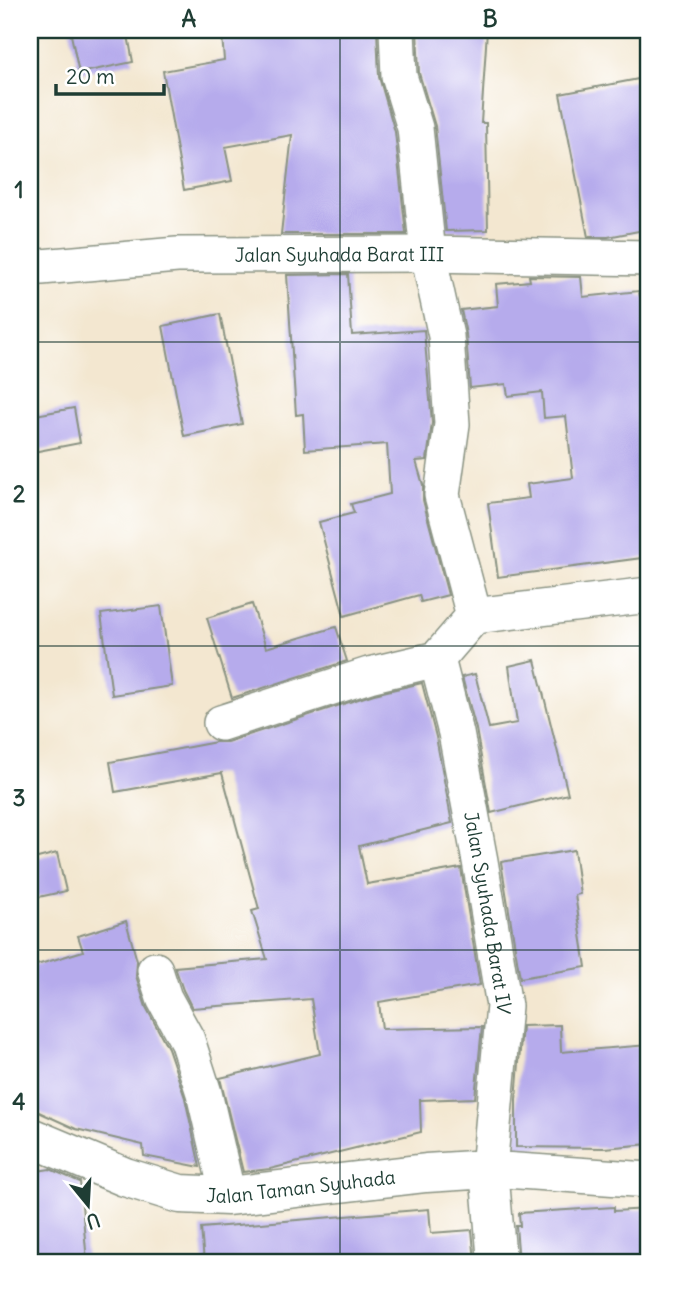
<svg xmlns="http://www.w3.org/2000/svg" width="679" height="1292" viewBox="0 0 679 1292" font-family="Delius,sans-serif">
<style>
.building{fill:#b6abec}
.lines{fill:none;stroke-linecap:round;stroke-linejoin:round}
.street-casing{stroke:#899282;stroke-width:38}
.secondary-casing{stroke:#899282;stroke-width:41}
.street{stroke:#fff;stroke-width:35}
.secondary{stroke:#fff;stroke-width:38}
.grid{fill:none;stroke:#1f3d34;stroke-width:2;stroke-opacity:0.55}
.labels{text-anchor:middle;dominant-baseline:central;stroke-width:5;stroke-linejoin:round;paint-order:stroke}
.street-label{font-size:19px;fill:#1f3d34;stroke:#fff}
.neatline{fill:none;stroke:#1f3d34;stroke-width:2.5}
.grid-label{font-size:23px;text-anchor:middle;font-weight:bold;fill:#1f3d34}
</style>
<rect width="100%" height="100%" fill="#fff"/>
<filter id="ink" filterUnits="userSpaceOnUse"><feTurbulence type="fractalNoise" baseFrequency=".0143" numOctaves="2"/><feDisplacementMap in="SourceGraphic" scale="14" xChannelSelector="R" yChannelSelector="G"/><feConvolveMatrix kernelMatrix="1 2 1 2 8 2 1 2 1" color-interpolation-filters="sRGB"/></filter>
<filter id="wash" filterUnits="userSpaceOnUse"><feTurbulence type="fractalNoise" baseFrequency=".00686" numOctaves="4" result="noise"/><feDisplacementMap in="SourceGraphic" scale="28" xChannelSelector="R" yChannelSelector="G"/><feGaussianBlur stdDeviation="1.57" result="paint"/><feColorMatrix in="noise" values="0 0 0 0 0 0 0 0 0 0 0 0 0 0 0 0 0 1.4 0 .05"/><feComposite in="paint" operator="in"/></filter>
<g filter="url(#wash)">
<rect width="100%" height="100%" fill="#f3e7d0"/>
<g id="blocks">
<g class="building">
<polygon points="70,30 127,30 133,62 79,73"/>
<polygon points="285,30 377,30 379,77 395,132 406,234 281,234 292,135 225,147 232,181 184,190 163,71 224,60 222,35"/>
<polygon points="417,30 487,30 481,123 486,123 488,230 446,231 435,126 419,73"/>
<polygon points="649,77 649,229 608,237 588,237 560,94"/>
<polygon points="348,274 352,335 424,330 432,423 427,460 416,461 423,485 423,500 448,595 421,602 419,595 344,616 319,522 354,513 351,504 390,494 387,444 305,450 303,414 296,415 287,275"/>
<polygon points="529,276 581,277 583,297 639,291 640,296 649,295 649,557 498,577 488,503 529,498 527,484 573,478 566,416 544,418 542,392 508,396 506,384 470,388 466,334 461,310 498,306 496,284 530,281"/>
<polygon points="220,314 242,424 184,436 163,326"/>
<polygon points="74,408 80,443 33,452 30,416"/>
<polygon points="252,604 266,648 336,627 347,661 232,698 207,618"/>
<polygon points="161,606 172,686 112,695 101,614"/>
<polygon points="535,660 568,794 491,813 476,729 462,677 475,674 489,728 517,723 509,666"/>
<polygon points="422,683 436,737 452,823 359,846 367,884 461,868 480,985 379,1002 382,1029 482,1027 475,1098 420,1100 421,1132 270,1169 243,1172 220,1078 320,1054 311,999 192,1008 183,990 175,967 267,959 252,911 259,909 222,773 115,792 110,762 216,742 227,742 374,694"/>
<polygon points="574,850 580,894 575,895 586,967 520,978 501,862"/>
<polygon points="57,853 66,891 30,899 30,860"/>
<polygon points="126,921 137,961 136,976 146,1007 168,1048 185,1098 200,1167 144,1156 143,1145 76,1129 30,1108 30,967 83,951 78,936"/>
<polygon points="560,1025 561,1052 649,1045 649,1144 604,1148 516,1147 516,1100 522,1026"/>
<polygon points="50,1169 80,1182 87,1262 30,1262 30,1172"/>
<polygon points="614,1207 614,1211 649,1209 649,1262 519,1262 516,1226 520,1226 519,1213"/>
<polygon points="429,1209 431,1233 472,1230 475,1262 204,1262 201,1228"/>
</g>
</g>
</g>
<g filter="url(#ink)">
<use href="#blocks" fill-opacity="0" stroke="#899282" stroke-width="2"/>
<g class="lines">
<g class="street-casing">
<g id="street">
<polyline points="397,30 399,76 415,128 428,254 446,336 452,424 442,495 474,616"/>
<path id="s1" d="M30,268L177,255L428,254L649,258"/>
<path id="s2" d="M437,659L456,733L480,861L504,1006L489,1169L649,1180"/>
<polyline points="221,723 369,675 437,659 474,616 649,595"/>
<polyline points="155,970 164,998 187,1040 204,1093 228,1196"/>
</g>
</g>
<g class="secondary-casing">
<g id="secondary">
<path id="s3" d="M30,1137L125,1177L180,1194L228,1196L426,1173L489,1169L497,1262"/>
</g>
</g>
<use href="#street" class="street"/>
<use href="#secondary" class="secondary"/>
</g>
</g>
<path class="grid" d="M340,30V1262M30,342H649M30,646H649M30,950H649"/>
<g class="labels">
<g class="street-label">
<text stroke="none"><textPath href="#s1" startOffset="310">Jalan Syuhada Barat III</textPath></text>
<text stroke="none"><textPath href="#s2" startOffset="259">Jalan Syuhada Barat IV</textPath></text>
<text stroke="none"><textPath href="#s3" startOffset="282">Jalan Taman Syuhada</textPath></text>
</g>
</g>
<rect width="679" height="1292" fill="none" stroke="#fff" stroke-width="77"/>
<g transform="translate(88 1205) rotate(162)" stroke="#ffffff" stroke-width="5" paint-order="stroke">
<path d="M0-5L12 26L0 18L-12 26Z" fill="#1f3d34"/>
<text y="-10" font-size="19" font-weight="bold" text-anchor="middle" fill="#1f3d34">U</text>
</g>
<path d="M56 84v10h108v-10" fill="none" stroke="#1f3d34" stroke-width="3.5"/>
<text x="66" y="84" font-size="21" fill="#1f3d34" stroke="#ffffff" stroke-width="5" paint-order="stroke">20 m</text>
<rect x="38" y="38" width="602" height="1216" class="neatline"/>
<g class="grid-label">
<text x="189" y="27">A</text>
<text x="490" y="27">B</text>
<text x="19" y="198">1</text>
<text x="19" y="502">2</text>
<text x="19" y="806">3</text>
<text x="19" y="1110">4</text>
</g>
</svg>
